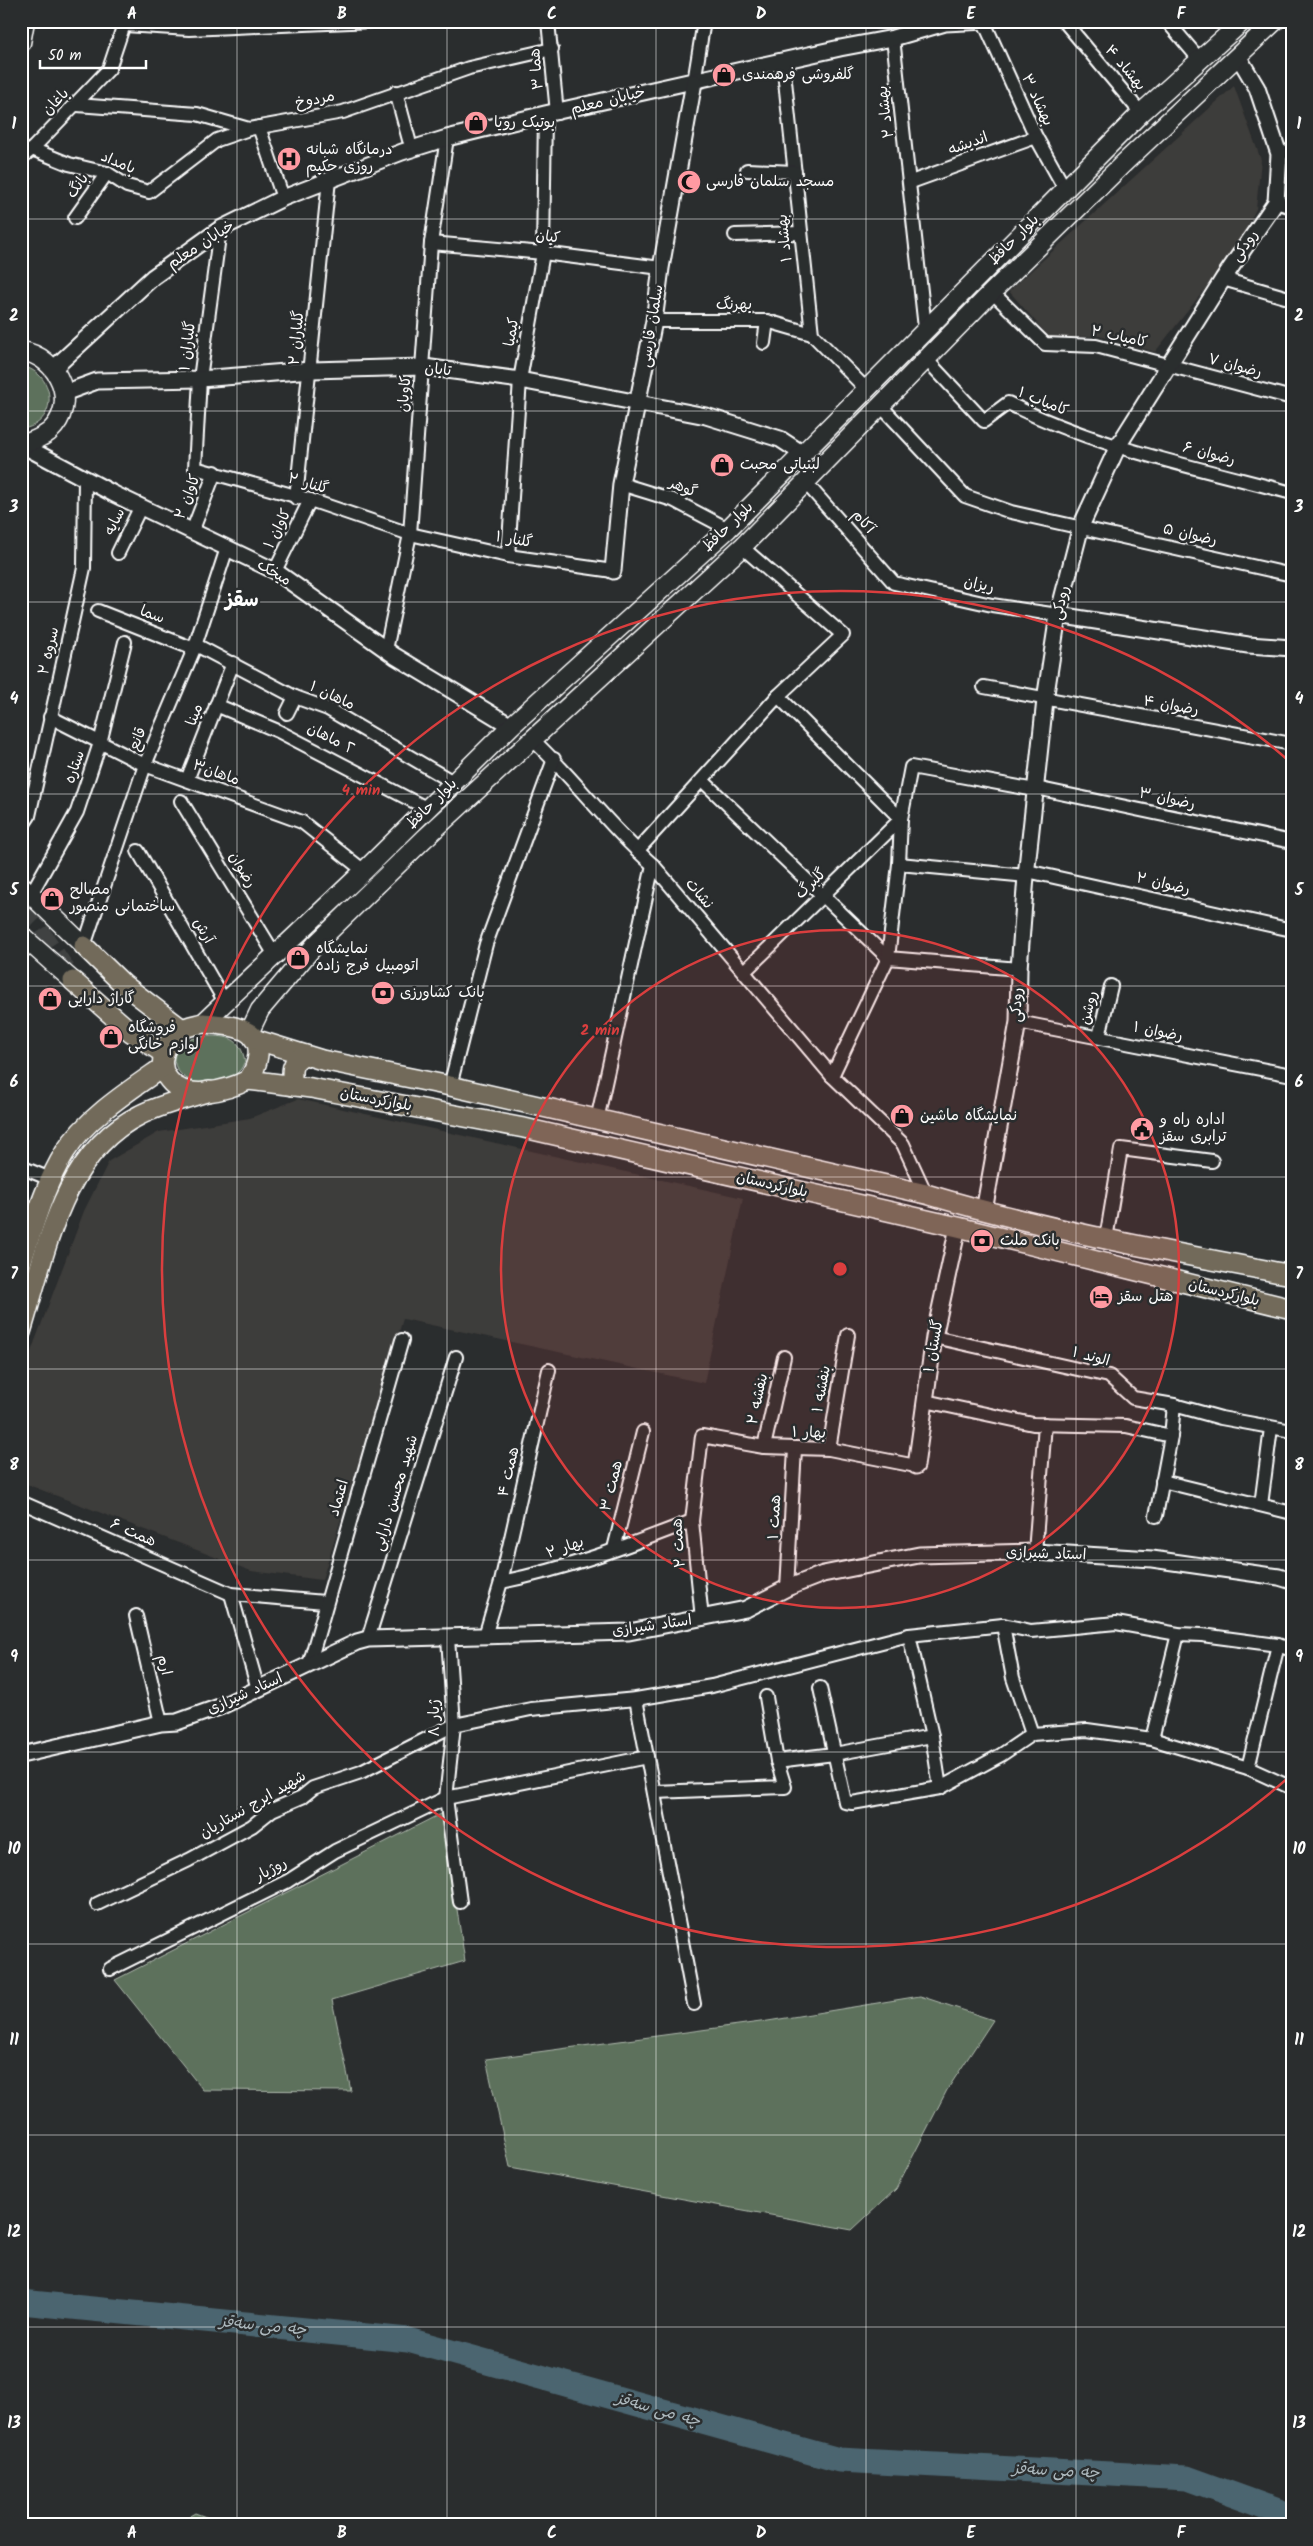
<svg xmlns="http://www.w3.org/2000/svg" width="1313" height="2546" viewBox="0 0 1313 2546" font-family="Kalam,'Playpen Sans Arabic',sans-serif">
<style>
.built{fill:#3e3c3a}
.green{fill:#5d715b;stroke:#aeb8ad}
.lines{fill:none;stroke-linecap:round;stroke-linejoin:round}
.river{stroke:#4b6570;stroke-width:25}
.primary-tunnel{stroke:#3f4243;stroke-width:19;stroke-dasharray:19 9;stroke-linecap:butt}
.minor-casing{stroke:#fff;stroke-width:16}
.tertiary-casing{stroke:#fff;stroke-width:19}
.secondary-casing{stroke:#fff;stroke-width:21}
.primary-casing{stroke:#fff;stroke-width:22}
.minor{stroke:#2a2d2e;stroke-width:12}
.tertiary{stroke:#2a2d2e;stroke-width:15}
.secondary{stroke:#2a2d2e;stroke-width:18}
.primary{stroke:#726b5a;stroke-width:19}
.grid{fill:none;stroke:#fff;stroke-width:1;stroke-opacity:0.55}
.ring{fill:none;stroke:#da3e3e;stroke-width:2.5}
.labels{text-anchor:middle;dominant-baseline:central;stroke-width:5;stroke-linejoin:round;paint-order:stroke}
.street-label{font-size:15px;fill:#fff;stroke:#2a2d2e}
.poi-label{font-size:15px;fill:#fff;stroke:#2a2d2e;text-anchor:start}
.water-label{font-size:16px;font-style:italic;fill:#aebabf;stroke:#2a2d2e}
.district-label{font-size:20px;font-weight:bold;fill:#fff;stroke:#2a2d2e}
.centre{fill:#da3e3e;stroke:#2a2d2e;stroke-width:2.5}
.ring-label{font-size:15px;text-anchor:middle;font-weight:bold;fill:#da3e3e;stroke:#2a2d2e;stroke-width:5;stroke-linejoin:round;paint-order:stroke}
.neatline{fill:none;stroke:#fff;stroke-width:2}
.grid-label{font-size:16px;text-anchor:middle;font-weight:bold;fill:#fff}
</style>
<rect width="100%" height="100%" fill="#2a2d2e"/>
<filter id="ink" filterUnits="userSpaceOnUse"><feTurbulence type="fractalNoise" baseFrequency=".02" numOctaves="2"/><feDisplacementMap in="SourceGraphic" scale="10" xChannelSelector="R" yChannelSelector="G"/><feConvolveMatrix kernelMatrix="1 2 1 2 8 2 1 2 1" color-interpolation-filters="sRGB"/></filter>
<g filter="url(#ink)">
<g class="built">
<polygon points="1234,86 1261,160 1256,209 1233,254 1155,352 1100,336 1050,338 1009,291"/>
<polygon points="298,1099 743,1198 704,1383 403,1319 322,1580 251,1571 21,1482 21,1378 84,1211 109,1161 159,1132 250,1118"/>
</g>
<g class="green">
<path d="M21,366C58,373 59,425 21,429Z"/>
<path d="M207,1036C230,1036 240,1038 245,1061C243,1064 242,1069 239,1071C221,1093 172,1087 174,1055L191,1039Z"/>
<polygon points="442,1813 465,1961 332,2000 351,2091 203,2090 115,1980"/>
<polygon points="920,1996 993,2020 947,2090 896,2189 852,2230 510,2167 486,2059 768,2021"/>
<polygon points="195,2513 228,2525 174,2525"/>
</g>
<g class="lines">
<polyline class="river" points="21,2302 408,2340 839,2460 1187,2478 1292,2516"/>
<polyline class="primary-tunnel" points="21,910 36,925 68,973"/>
<g class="minor-casing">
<g id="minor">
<polyline points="548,21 557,113"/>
<polyline points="1064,21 1141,113"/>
<polyline points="1167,21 1200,60"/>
<polyline points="984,22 1036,137 1065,189"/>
<polyline points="125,25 189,29 373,21"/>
<polyline points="893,38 925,328"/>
<polyline points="783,62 812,334 866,389"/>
<polyline points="694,82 704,21"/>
<polyline points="396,92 409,140"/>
<polyline points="77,105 197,114 249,129 343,112 469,68 552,49"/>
<polyline points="259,127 283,198"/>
<polyline points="32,149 109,69 125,21"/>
<polyline points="1279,154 1292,150"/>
<polyline points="21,158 32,149 69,164 107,173 127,186 149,192 217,140 249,129"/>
<polyline points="747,170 795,172"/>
<polyline points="911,182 1036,137"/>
<polyline points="1276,202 1292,207"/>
<polyline points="75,218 107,173"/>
<polyline points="220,229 200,379 195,468 310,500 410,534 508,556 613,571"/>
<polyline points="735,235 801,233"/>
<polyline points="431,243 543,253 661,268"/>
<polyline points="1223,279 1292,299"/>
<polyline points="992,292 1045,344 1096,346 1292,398"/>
<polyline points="654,321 767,321 812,334"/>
<polyline points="764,343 767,321"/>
<path d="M926,359L984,421L1008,403C1097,448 1196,467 1292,493"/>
<polyline points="881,406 965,496 1011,512 1292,575"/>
<polyline points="806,483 894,583 992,605 1058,615"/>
<polyline points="621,484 673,500 728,529"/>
<polyline points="296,498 329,180"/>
<polyline points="192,532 215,472"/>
<polyline points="118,553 141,506"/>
<polyline points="508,556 520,380 543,253 545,114"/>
<polyline points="275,571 310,500"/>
<polyline points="98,611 194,649"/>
<polyline points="196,645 295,697 328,709 453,782"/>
<polyline points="386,650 410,534 431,243 447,138"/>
<polyline points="984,687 1292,744"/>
<polyline points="216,705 278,731 428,809"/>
<polyline points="287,713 295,697"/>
<polyline points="50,717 145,765 302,822 364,871"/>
<path d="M533,740C575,779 609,827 653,865L832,1076L903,1144L926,1194"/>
<polyline points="187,780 233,663"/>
<polyline points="702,780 888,958 1019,969"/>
<polyline points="1036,788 1292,842"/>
<polyline points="181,801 275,955"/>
<polyline points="21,828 29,816 84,568 85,478"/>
<polyline points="138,851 225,1002"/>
<polyline points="637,851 778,696 843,635 742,547"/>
<polyline points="899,864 1026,876"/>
<polyline points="1027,871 1292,930"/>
<polyline points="31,894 77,812 100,743 125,642"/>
<polyline points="84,946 145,765 194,649 227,548"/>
<polyline points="744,972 901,819 778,696"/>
<polyline points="1018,1022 1292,1075"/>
<polyline points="1099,1037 1111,986"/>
<polyline points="832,1076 888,958 899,864 901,819 911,767 1035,790"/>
<polyline points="450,1086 486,944 554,759"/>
<polyline points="597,1120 653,865"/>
<polyline points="21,1167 50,1179"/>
<polyline points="1106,1239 1121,1149 1212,1161"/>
<polyline points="934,1337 1109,1376 1133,1398 1174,1405 1221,1418 1292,1431"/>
<polyline points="925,1401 1033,1424 1126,1426 1171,1436 1156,1516"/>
<polyline points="1171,1436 1174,1405"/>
<polyline points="764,1447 784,1357"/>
<polyline points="829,1449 848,1335"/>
<polyline points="1162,1481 1292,1513"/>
<polyline points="21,1502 231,1594 325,1602"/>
<polyline points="1261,1505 1271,1428"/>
<polyline points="614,1549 643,1432"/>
<polyline points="1035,1552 1045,1424"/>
<polyline points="501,1582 549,1370"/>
<polyline points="787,1588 795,1449"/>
<polyline points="231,1594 258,1689"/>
<polyline points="136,1616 161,1723"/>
<polyline points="702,1619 692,1521 702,1436 764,1447 829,1449 916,1466"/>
<polyline points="1003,1625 1013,1678 1032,1734"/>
<polyline points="909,1635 932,1736 940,1788 1001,1755 1032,1734 1087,1730 1152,1739 1248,1768 1292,1788"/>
<path d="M485,1636L501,1582C567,1569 630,1545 692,1521"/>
<polyline points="448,1638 454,1725 446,1798 460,1902"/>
<polyline points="368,1639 456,1357"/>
<polyline points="309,1665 402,1340"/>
<polyline points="820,1688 845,1802 852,1803 940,1788"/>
<polyline points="766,1697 777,1761"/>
<polyline points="1152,1739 1178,1634"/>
<polyline points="1248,1768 1278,1645"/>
<polyline points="655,1792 785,1787 777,1761 834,1754 932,1736"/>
<polyline points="97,1904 189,1860 252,1826 272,1810 302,1797 313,1788 361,1772 454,1725 531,1709 636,1699"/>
<polyline points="110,1969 288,1881 335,1851 446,1798 647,1757"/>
<polyline points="694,2004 636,1699 712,1686 909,1635 1003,1625 1031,1631 1116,1623 1178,1634 1202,1635 1278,1645 1292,1650"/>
</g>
</g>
<g class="tertiary-casing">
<g id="tertiary">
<polyline points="54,368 153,277 220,229 283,198 402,152 447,138 545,114 840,48 893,38 945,23 986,21"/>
<polyline points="64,393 97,381 200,379 311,370 424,367 520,380 706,416 780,439 803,454"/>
<polyline points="22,445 114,494 275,571 395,656 511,726"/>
<polyline points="613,571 621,484 654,321 661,268 694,82"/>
<polyline points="1058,615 1248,645 1292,648"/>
<polyline points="984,1211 1018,1022 1019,969 1026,876 1045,700 1058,615 1081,526 1118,446 1223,279 1276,202 1279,154 1257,88 1238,56"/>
<polyline points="916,1466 934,1337 958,1227"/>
<polyline points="21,1755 161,1723 177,1722 222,1706 357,1642 368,1639 629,1632 746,1609 787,1588 823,1574 919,1555 1035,1552 1152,1559 1279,1577 1292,1581"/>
</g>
</g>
<g class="secondary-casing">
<g id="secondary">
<polyline points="21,43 25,21"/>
<path d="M21,351C59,356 80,404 49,432C41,438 31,442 21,445"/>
<polyline points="21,885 84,946"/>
<polyline points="21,935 73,981"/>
<polyline points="203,1023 364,871 511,726 728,529 1141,113 1243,21"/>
<polyline points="249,1033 260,1010 315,945 424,839 742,547 992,292 1125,162 1275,21"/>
</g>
</g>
<g class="primary-casing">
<g id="primary">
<polyline points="84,946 123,984 182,1029"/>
<polyline points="73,981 131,1032 163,1053"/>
<path d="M203,1023C217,1024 237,1025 249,1033C265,1044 257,1068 248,1080C228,1090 186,1102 169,1080C155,1064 166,1041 181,1030C187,1026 196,1025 203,1023Z"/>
<path d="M254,1039L322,1060L450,1086L926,1194C1046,1230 1169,1252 1292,1275"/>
<polyline points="248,1080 311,1088 524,1128 958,1227 1292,1309"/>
<path d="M293,1086C291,1072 290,1061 305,1055"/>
<path d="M21,1263C34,1225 44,1186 65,1152C86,1118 130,1090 163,1067"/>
<path d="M21,1332C45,1256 61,1153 140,1115C161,1104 186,1099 209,1091"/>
</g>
</g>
<use href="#minor" class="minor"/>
<use href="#tertiary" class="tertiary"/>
<use href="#secondary" class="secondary"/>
<use href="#primary" class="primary"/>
</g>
</g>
<path class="grid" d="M237,21V2525M447,21V2525M656,21V2525M866,21V2525M1076,21V2525M21,219H1292M21,411H1292M21,602H1292M21,794H1292M21,986H1292M21,1177H1292M21,1369H1292M21,1560H1292M21,1752H1292M21,1944H1292M21,2135H1292M21,2327H1292"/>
<circle cx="840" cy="1269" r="339" fill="#da3e3e" fill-opacity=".12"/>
<g class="ring">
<circle cx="840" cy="1269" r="339"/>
<path d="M1289 1777A678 678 0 1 1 1289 761"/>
</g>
<defs>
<g id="shop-disc" transform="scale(1.25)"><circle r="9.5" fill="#ff9aa2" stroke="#2a2d2e"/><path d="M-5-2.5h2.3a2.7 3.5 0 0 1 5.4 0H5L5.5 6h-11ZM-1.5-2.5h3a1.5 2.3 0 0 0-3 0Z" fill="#111"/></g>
<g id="hospital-disc" transform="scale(1.25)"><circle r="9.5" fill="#ff9aa2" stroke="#2a2d2e"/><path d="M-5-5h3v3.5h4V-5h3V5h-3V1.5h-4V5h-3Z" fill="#111"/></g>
<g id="mosque-disc" transform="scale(1.25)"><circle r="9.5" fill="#ff9aa2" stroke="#2a2d2e"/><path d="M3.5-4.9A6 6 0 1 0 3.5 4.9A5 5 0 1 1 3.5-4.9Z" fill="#111"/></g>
<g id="bank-disc" transform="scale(1.25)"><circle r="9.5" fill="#ff9aa2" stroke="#2a2d2e"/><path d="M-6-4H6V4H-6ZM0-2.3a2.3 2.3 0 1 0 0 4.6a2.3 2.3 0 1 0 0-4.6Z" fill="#111"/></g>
<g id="civic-disc" transform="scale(1.25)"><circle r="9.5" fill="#ff9aa2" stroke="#2a2d2e"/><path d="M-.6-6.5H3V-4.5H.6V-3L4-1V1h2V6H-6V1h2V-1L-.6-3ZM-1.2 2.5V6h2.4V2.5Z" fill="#111"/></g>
<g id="hotel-disc" transform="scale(1.25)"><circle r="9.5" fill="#ff9aa2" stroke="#2a2d2e"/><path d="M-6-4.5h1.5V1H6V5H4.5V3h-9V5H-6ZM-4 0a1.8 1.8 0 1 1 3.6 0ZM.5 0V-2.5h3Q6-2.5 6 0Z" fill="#111"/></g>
</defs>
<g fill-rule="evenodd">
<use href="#shop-disc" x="724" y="75"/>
<use href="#shop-disc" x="476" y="123"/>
<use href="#hospital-disc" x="289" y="159"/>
<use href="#mosque-disc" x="689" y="182"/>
<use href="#shop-disc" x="722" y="465"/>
<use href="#shop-disc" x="52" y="899"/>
<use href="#shop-disc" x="298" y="958"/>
<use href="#bank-disc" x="383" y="993"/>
<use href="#shop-disc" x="50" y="999"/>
<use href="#shop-disc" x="111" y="1037"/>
<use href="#shop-disc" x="902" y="1116"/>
<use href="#civic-disc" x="1142" y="1129"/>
<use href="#bank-disc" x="982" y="1241"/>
<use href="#hotel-disc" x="1101" y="1297"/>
</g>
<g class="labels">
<g class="street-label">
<text transform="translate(1125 68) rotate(50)">بهشاد ۴</text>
<text transform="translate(537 69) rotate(-95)">هما ۳</text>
<text transform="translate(315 100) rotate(-11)">مردوخ</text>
<text transform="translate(1037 100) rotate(65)">بهشاد ۳</text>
<text transform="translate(608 101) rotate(-14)">خیابان معلم</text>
<text transform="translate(56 102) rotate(-46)">باغان</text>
<text transform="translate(886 112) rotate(-97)">بهشاد ۲</text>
<text transform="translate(968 144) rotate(-20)">اندیشه</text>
<text transform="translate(118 163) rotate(23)">بامداد</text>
<text transform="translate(78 186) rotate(-54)">بانگ</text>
<text transform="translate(548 237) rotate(7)">کیان</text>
<text transform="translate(785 238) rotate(-96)">بهشاد ۱</text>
<text transform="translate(1014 240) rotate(-45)">بلوار حافظ</text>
<text transform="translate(201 245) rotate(-33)">خیابان معلم</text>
<text transform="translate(1245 246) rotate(-55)">رودکی</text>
<text x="734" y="305">بهرنگ</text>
<text transform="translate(652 326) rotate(-81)">سلمان فارسی</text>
<text transform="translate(512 332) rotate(-80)">کیمیا</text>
<text transform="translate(1119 337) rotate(12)">کامیاب ۲</text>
<text transform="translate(297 338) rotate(-85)">گلباران ۲</text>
<text transform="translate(188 346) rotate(-83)">گلباران ۱</text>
<text transform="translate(1235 366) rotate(15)">رضوان ۷</text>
<text transform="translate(438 370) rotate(6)">تابان</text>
<text transform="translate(405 394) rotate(-85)">کاویان</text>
<text transform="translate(1043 402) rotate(22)">کامیاب ۱</text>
<text transform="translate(1209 454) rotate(15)">رضوان ۶</text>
<text transform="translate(308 484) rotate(16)">گلنار ۲</text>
<text transform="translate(683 488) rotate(24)">گوهر</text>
<text transform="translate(188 497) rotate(-69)">کاوان ۲</text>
<text transform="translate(115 522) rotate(-64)">سایه</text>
<text transform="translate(863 522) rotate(49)">آکام</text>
<text transform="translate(728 527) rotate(-44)">بلوار حافظ</text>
<text transform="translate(278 529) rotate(-63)">کاوان ۱</text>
<text transform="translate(1190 535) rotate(13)">رضوان ۵</text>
<text transform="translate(514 540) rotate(10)">گلنار ۱</text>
<text transform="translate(274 573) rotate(31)">میخک</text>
<text transform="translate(979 585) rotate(12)">ریزان</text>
<text transform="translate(1061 603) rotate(-77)">رودکی</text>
<text transform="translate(152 615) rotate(21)">سما</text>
<text transform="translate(49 651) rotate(-77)">سروه ۲</text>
<text transform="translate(332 696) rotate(25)">ماهان ۱</text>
<text transform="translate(1171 706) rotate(10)">رضوان ۴</text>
<text transform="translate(195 715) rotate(-69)">مینا</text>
<text transform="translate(138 739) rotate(-67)">قانع</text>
<text transform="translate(331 739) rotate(27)">٢ ماهان</text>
<text transform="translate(75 767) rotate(-71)">ستاره</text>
<text transform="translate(216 773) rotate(20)">ماهان۳</text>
<text transform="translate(1167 799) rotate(12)">رضوان ۳</text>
<text transform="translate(432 804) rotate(-45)">بلوار حافظ</text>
<text transform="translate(242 870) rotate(59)">رضوان</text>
<text transform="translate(811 884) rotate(-44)">گلبرگ</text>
<text transform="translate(1163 884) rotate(13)">رضوان ۲</text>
<text transform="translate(699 894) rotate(50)">نشات</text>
<text transform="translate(203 931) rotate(60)">آرش</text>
<text transform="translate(1017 1005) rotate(-88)">رودکی</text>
<text transform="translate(1089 1008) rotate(-77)">روشن</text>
<text transform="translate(1158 1032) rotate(11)">رضوان ۱</text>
<text transform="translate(376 1100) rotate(11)">بلوارکردستان</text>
<text transform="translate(772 1185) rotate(13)">بلوارکردستان</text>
<text transform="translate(1224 1293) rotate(14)">بلوارکردستان</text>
<text transform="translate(934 1346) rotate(-80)">گلستان ۱</text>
<text transform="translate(1091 1357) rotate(15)">الوند ۱</text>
<text transform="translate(822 1389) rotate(-80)">بنفشه ۱</text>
<text transform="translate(758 1399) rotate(-78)">بنفشه ۲</text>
<text transform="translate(809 1433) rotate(2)">بهار ۱</text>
<text transform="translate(509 1472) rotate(-77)">همت ۴</text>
<text transform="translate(612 1486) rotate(-76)">همت ۳</text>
<text transform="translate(396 1493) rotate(-73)">شهید محسن دارابی</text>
<text transform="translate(339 1498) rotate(-74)">اعتماد</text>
<text transform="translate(775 1517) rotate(-87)">همت ۱</text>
<text transform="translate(133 1533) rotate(24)">همت ۶</text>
<text transform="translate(679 1543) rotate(-94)">همت ۲</text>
<text transform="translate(565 1548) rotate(-19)">بهار ۲</text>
<text transform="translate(1046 1554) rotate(2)">استاد شیرازی</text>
<text transform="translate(652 1626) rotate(-8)">استاد شیرازی</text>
<text transform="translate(164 1665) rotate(77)">ارم</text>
<text transform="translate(245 1694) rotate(-24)">استاد شیرازی</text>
<text transform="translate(435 1718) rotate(-90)">ژیار ۸</text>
<text transform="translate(253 1805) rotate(-30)">شهید ایرج نستاریان</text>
<text transform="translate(271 1870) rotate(-28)">روژیار</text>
</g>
<g class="poi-label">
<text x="742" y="75">گلفروشی فرهمندی</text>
<text x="494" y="123">بوتیک رویا</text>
<text x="306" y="150">درمانگاه شبانه<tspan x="306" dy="17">روزی حکیم</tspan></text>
<text x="706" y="182">مسجد سلمان فارسی</text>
<text x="740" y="465">لبنیاتی محبت</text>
<text x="70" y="890">مصالح<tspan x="70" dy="17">ساختمانی منصور</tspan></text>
<text x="316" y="949">نمایشگاه<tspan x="316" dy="17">اتومبیل فرج زاده</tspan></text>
<text x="400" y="993">بانک کشاورزی</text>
<text x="68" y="999">گاراژ دارایی</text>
<text x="128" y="1028">فروشگاه<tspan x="128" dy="17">لوازم خانگی</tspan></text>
<text x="920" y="1116">نمایشگاه ماشین</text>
<text x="1160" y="1120">اداره راه و<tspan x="1160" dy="17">ترابری سقز</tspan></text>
<text x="1000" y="1241">بانک ملت</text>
<text x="1118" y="1297">هتل سقز</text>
</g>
<g class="water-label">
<text transform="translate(263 2326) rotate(6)">چە می سەقز</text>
<text transform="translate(658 2410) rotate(16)">چە می سەقز</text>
<text transform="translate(1056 2471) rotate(3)">چە می سەقز</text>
</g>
<g class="district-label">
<text x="242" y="601">سقز</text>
</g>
</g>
<circle cx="840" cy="1269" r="8" class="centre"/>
<g class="ring-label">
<text x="361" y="795">4 min</text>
<text x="600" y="1035">2 min</text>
</g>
<rect width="1313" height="2546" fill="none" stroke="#2a2d2e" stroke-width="55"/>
<path d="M40 60v8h106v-8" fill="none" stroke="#ffffff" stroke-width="2.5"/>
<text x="48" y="60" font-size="15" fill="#ffffff" stroke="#2a2d2e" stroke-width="4" paint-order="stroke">50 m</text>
<rect x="28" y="28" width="1258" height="2490" class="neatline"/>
<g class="grid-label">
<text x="132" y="19">A</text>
<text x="342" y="19">B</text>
<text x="552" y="19">C</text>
<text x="761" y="19">D</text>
<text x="971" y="19">E</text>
<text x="1181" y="19">F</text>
<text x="14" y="129">1</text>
<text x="1299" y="129">1</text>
<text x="14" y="321">2</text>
<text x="1299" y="321">2</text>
<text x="14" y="512">3</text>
<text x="1299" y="512">3</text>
<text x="14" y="704">4</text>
<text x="1299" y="704">4</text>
<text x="14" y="895">5</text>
<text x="1299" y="895">5</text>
<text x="14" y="1087">6</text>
<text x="1299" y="1087">6</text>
<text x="14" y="1279">7</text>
<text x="1299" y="1279">7</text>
<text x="14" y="1470">8</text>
<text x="1299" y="1470">8</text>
<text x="14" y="1662">9</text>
<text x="1299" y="1662">9</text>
<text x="14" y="1854">10</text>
<text x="1299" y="1854">10</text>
<text x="14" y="2045">11</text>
<text x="1299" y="2045">11</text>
<text x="14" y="2237">12</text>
<text x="1299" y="2237">12</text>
<text x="14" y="2428">13</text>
<text x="1299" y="2428">13</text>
<text x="132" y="2538">A</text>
<text x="342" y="2538">B</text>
<text x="552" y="2538">C</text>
<text x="761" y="2538">D</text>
<text x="971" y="2538">E</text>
<text x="1181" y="2538">F</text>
</g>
</svg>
